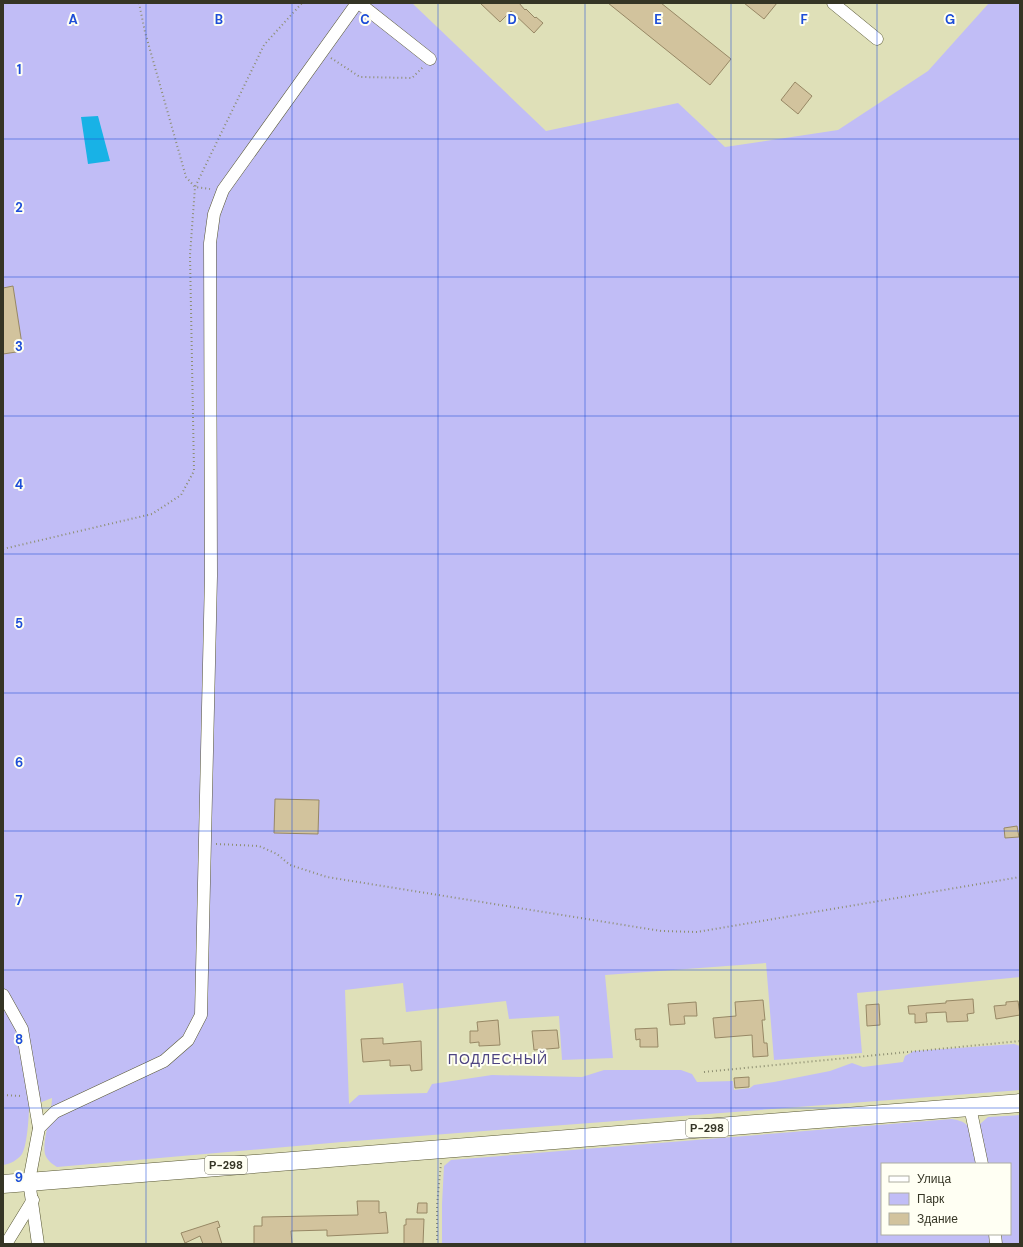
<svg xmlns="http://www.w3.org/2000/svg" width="1023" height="1247" viewBox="0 0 1023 1247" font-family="'DM Sans',sans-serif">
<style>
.green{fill:#c1bdf6}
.water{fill:#18b2e6}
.building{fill:#d2c39d;stroke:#978865}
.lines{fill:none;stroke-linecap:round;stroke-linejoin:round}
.minor-casing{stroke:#585734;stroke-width:13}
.highway-casing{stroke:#585734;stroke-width:19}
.path{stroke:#8d8e71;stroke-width:2;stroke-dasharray:1 3;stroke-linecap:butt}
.minor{stroke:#fff;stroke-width:12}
.highway{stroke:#fff;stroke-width:18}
.grid{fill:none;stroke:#1d4ed8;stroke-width:1;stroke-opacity:0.55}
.labels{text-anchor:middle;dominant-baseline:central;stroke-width:4;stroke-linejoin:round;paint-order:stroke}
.shield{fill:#fffff3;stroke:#727263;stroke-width:1}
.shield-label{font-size:11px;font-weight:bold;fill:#353525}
.quarter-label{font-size:14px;letter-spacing:1px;fill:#4d4482;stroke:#fffff3}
.grid-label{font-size:13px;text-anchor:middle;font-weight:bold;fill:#1d4ed8;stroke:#fffff3;stroke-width:4;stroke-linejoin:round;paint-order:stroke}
</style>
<rect width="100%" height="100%" fill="#dfe0b8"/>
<g class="green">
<path d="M3,3H412L546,131L678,103L725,147L838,130L928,71L989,3H1020V977L857,993L862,1053L774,1060L766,963L605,975L613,1058L562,1060L559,1016L509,1019L506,1001L406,1012L403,983L345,990L349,1104L359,1095L427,1093L432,1084L492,1075L582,1077L604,1070H681L692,1074L697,1082L733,1081L734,1090L750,1088L754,1085L774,1082L830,1071L852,1063L863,1067L903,1062L905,1056L914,1051L1014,1044L1020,1046V1090L342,1142L57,1167C52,1164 47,1160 45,1154C42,1142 52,1112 52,1098L29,1107C29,1117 27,1146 22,1154C18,1160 10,1164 3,1165Z"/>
<polygon points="1020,1115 1020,1244 1001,1244 1000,1234 1010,1234 1010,1164 986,1164 980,1132 980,1124 988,1117"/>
<path d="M952,1119C957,1120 963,1121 967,1125C973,1132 976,1154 978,1164H882V1234H990L991,1244H442V1204L444,1166L451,1160Z"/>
</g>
<polygon class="water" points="98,116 110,161 88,164 81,117"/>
<g class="building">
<polygon points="480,3 519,3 525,10 526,9 535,18 536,17 543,23 534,33 511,11 500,22"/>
<polygon points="608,3 661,3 731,59 710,85"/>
<polygon points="744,3 777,3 764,19"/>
<polygon points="795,82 812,96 798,114 781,100"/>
<polygon points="13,286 23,351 3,354 3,288"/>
<polygon points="275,799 319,800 318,834 274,833"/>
<polygon points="1017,826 1019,837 1005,838 1004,828"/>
<polygon points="973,999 974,1013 967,1014 968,1021 947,1022 946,1012 926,1013 927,1022 915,1023 915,1014 909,1014 908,1006 946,1003 946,1001"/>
<polygon points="763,1000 765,1020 762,1020 764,1043 767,1043 768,1056 753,1057 752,1035 715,1038 713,1018 736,1016 735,1002"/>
<polygon points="1018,1001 1020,1015 996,1019 994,1006 1006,1005 1006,1002"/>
<polygon points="696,1002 697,1016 684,1016 685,1024 670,1025 668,1004"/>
<polygon points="879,1004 880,1025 867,1026 866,1005"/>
<polygon points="498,1020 500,1045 479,1046 479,1042 470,1043 470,1031 478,1031 477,1022"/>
<polygon points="657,1028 658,1047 640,1047 640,1039 636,1040 635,1029"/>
<polygon points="557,1030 559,1048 534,1050 532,1031"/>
<polygon points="383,1038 383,1044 421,1041 422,1070 411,1071 410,1065 390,1066 390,1060 363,1062 361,1039"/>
<polygon points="749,1077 749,1087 735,1088 734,1078"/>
<polygon points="357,1201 379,1201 379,1213 386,1212 388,1233 327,1236 327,1230 291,1231 292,1244 254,1244 254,1226 262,1226 262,1217 358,1215"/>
<polygon points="418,1203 427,1203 427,1213 417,1213"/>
<polygon points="406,1219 424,1219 423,1244 404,1244 404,1225 406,1225"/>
<polygon points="218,1221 220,1227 217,1228 222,1244 203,1244 200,1236 185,1243 181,1233"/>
</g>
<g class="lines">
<g class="minor-casing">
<g id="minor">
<polyline points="359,3 430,59"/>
<polyline points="833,3 877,39"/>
<polyline points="3,995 22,1029 39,1128"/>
<polyline points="970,1107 982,1164"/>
<polyline points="995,1234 996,1244"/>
<polyline points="6,1244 33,1200"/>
<polyline points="38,1244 29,1181 39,1128 55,1112 164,1061 188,1040 201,1015 211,576 210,243 214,214 223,190 357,3"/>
</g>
</g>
<g class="highway-casing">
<polyline id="highway" points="3,1184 1020,1103"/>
</g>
<g class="path">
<polyline points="139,3 145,32 186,177 195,187 210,189"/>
<polyline points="331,58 360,77 412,78 423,67"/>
<polyline points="3,549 152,514 181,495 194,471 190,255 195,187 264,45 302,3"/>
<polyline points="216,844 259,846 277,854 290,865 327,877 661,931 697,932 1020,877"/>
<polyline points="704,1072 1020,1041"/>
<polyline points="3,1095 22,1096"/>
<polyline points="437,1244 437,1205 441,1163"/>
</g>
<use href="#minor" class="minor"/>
<use href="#highway" class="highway"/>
</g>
<path class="grid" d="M146,3V1244M292,3V1244M438,3V1244M585,3V1244M731,3V1244M877,3V1244M3,139H1020M3,277H1020M3,416H1020M3,554H1020M3,693H1020M3,831H1020M3,970H1020M3,1108H1020"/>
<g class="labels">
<g class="shield">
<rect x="686" y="1119" width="42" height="18" rx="3"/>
<rect x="205" y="1156" width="42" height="18" rx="3"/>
</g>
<g class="shield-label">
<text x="707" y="1128">Р-298</text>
<text x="226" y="1165">Р-298</text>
</g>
<g class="quarter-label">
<text x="498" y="1059">ПОДЛЕСНЫЙ</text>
</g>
</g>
<g class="grid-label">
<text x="73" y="24">A</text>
<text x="219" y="24">B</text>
<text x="365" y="24">C</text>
<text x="512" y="24">D</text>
<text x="658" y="24">E</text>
<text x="804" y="24">F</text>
<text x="950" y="24">G</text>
<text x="19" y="74">1</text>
<text x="19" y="212">2</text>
<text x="19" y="351">3</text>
<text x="19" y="489">4</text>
<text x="19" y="628">5</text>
<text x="19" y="767">6</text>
<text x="19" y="905">7</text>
<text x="19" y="1044">8</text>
<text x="19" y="1182">9</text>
</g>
<rect width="1023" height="1247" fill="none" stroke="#353525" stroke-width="8"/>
<rect x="881" y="1163" width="130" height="72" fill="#fffff3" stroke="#aeaea1"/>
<rect x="889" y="1176" width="20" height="6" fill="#ffffff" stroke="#aeaea1"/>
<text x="917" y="1183" font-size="12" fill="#353525">Улица</text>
<rect x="889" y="1193" width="20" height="12" fill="#c1bdf6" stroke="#aeaea1"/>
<text x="917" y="1203" font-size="12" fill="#353525">Парк</text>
<rect x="889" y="1213" width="20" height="12" fill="#d2c39d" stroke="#aeaea1"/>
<text x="917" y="1223" font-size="12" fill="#353525">Здание</text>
</svg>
